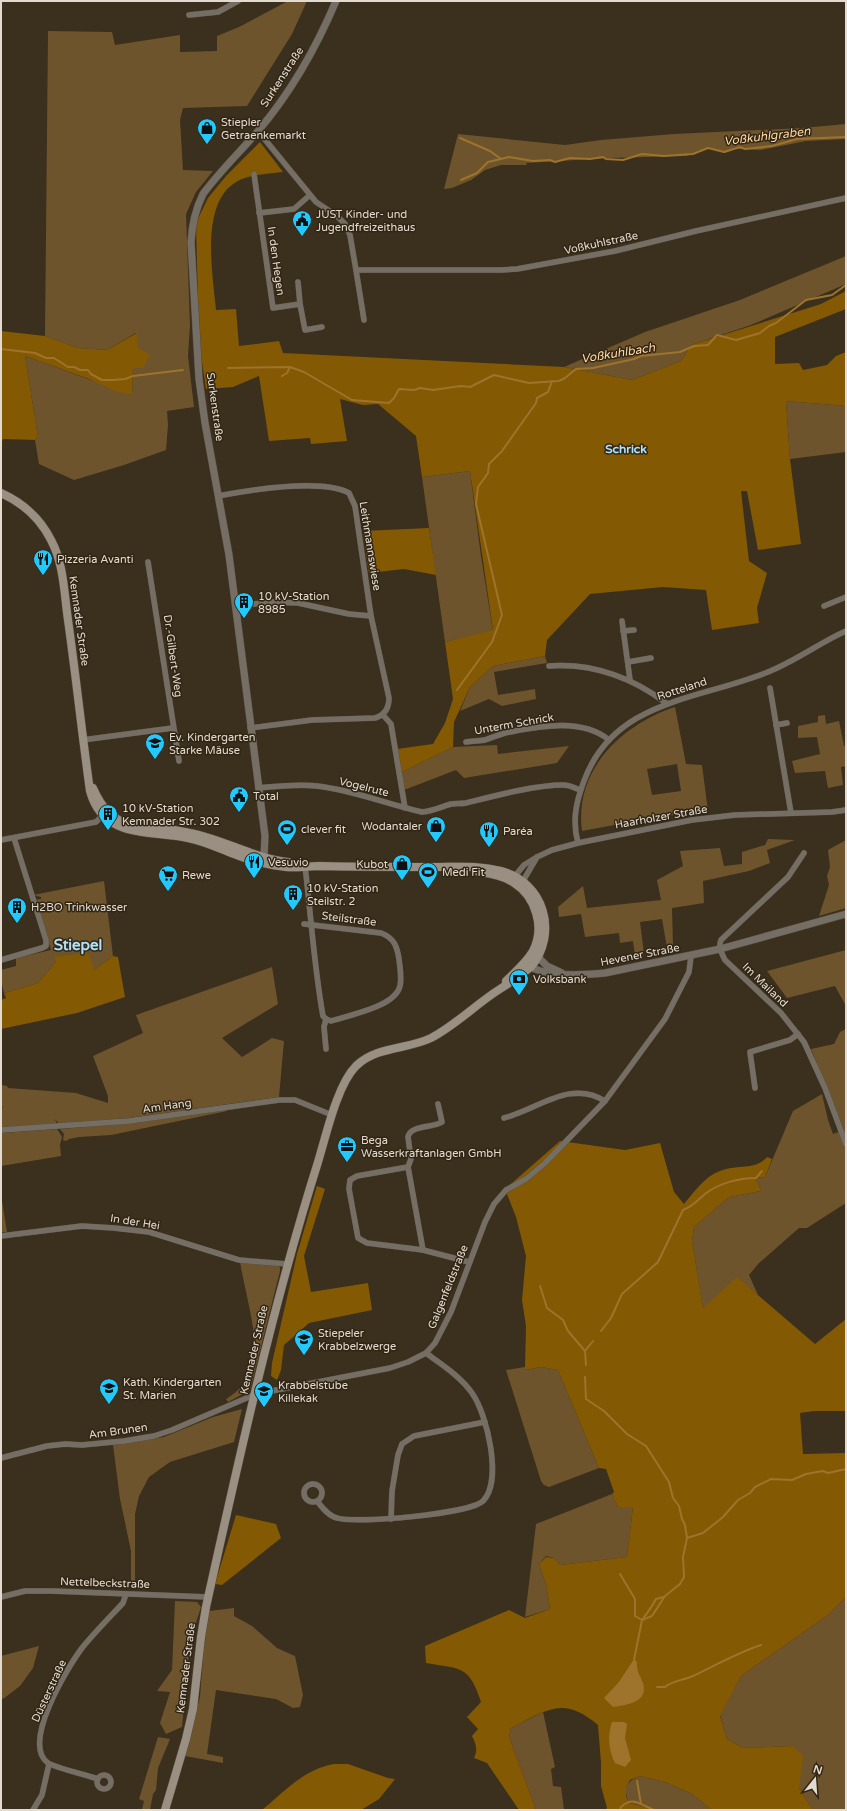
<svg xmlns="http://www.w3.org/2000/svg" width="847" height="1811" viewBox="0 0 847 1811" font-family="'Varela Round',sans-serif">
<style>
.green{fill:#6e542d;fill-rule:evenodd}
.forest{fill:#835904}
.water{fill:#9e732b}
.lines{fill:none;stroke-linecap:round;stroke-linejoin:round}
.stream{stroke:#9e732b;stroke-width:2}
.minor-casing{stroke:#564b3a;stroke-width:6}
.tertiary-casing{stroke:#564b3a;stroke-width:8}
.secondary-casing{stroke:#564b3a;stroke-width:9}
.minor{stroke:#746e65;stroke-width:5.5}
.tertiary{stroke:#746e65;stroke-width:7}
.secondary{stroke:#998f82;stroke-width:8}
.labels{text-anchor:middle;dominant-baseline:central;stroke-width:3;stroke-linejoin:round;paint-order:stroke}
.street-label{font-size:11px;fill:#e3dbd0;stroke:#312514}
.poi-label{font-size:11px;fill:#e3dbd0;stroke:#312514;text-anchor:start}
.water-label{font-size:12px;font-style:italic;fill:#ffdaa5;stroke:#312514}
.neighbourhood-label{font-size:12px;font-weight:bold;fill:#afe1f7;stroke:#312514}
.district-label{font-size:15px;font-weight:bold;fill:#afe1f7;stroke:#312514}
</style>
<rect width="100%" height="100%" fill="#3b2f1d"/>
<g class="green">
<polygon points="288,1 307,1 292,34 247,106 183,108 180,120 183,170 213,171 196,192 186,214 190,325 188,356 194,407 167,411 168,425 166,450 124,465 74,480 39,464 35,440 38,437 25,356 132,395 133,368 137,347 136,333 107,350 78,348 45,336 48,31 112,32 115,45 180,35 180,52 217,51 217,36 239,27"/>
<polygon points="846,124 846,139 806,141 761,150 735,149 725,153 709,148 694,154 685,156 608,158 526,163 527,165 501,165 485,170 471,180 452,188 444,189 458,134 565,145 601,140 674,134 802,128"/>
<polygon points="846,256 846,284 751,325 691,345 681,361 632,380 564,367 645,332 740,300"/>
<polygon points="786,401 846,406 846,452 790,459"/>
<polygon points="470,471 481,556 493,631 445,642 422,477"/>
<polygon points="545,656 547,663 494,672 498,695 535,689 536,699 502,706 489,699 460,711 470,687 493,666"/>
<path d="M675,707L686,764L702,765L708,811L657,817L582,831C574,770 621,725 675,707ZM677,764L681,791L652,795L647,769Z"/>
<polygon points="825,715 826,724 839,721 844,746 846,746 846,766 841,767 843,785 828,788 825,771 795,773 792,761 820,754 817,737 798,738 798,726 818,722 818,716"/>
<polygon points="497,745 498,754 569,746 557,763 464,778 456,770 404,790 400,773 453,747"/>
<polygon points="768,839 795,840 767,850 770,863 749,871 703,881 704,903 672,908 673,947 667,948 662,919 640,922 644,954 635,956 633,941 620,943 619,933 585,937 581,914 559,917 558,907 583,886 587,908 661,900 657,880 683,866 680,851 720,848 724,866 742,864 742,852 765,845"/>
<polygon points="846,840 846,908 819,916 829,885 827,876 830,867 828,850"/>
<polygon points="104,881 113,956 94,970 55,957 56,962 38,983 4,993 1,980 1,970 16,966 16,958 51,950 35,900 41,899 41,897 33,895"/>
<polygon points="846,950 846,1006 835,986 787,998 767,971"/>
<polygon points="272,967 278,1004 222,1038 242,1057 272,1038 284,1041 279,1097 129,1118 59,1124 55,1119 57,1124 1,1128 1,1107 3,1108 1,1103 1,1085 7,1086 8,1088 76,1093 108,1103 108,1096 93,1056 143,1033 136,1015"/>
<polygon points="846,1029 846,1203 807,1228 799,1228 759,1263 749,1275 758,1295 748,1287 703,1309 692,1241 694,1227 729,1197 761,1191 756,1178 765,1177 793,1111 822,1094 828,1120 833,1134 844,1130 811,1049 834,1044 840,1032"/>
<polygon points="227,1109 227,1111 111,1135 79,1137 69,1139 66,1141 63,1140 64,1134 60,1129 130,1123"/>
<polygon points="57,1129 62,1137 60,1145 61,1156 1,1166 1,1133"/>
<polygon points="1,1195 7,1232 1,1232"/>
<path d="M240,1262L277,1264L280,1267V1271L250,1390L228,1402L226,1399C262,1377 257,1347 250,1311C247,1295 243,1279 240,1262Z"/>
<polygon points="525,1367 527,1370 541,1367 558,1370 599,1468 549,1487 544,1485 541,1481 506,1370"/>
<polygon points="242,1409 234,1442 170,1462 149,1477 139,1496 135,1514 135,1588 131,1588 131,1551 120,1499 113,1445 164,1437 213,1417"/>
<polygon points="612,1494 618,1507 633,1507 627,1557 560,1565 554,1558 546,1556 539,1564 546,1584 550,1609 525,1617 536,1524"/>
<polygon points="846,1597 846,1810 813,1810 799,1788 793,1746 743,1748 727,1739 720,1715 741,1676 828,1615"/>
<polygon points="175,1601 197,1602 201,1607 190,1641 182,1727 166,1734 160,1723 170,1692 157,1691 172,1670"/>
<polygon points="234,1608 234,1616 252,1626 277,1648 295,1656 303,1695 300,1707 293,1708 276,1699 216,1690 207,1754 223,1757 223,1763 185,1756 200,1697 204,1643 209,1611"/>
<polygon points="39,1646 33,1668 20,1686 3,1699 1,1697 1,1656"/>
<polygon points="543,1712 555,1767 551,1769 553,1786 561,1787 564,1810 536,1810 509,1737 511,1728"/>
<polygon points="158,1737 170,1739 158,1768 156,1790 153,1794 150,1810 142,1810 144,1801 139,1799"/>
<path d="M640,1776L665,1782L692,1794L712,1810H658L629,1803C623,1788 625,1782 640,1776Z"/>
</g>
<g class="forest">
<path d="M260,142L283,172C269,174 250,174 238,181C199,201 213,275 216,310L236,309L239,346L279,341L283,353L564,367L632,380L681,361L691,345L821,304L846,291V309L775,337V364L799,363L803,370L827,365L836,356L846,352V406L786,401L790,459L801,544L758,550L747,491H741L749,561L767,573L757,608L759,623L712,630L706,590L663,587L590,594L547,640L545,656L493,666L470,687L454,722L453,747L400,773L397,749L433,744L445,723L453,699L445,642L493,630L470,471L422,477L416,436L378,404L363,405L340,399L347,441L311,444L310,438L269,441L259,376L233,387L206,389L199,342L196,223L208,198L226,176Z"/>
<polygon points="1,331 45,336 78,348 107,350 137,333 137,347 150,355 143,368 133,368 132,395 115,391 89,379 25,356 38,437 35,440 3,439 1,444"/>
<polygon points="429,528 436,575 404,569 369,573 363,531"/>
<polygon points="89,953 94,970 113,956 118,957 125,997 77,1013 1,1029 1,1000 6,998 4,993 38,983 56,962 54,957"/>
<path d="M560,1141L625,1150L660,1143L674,1192L684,1204C695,1191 704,1177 720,1171C735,1164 755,1171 767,1157L772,1159L765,1177L756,1178L761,1191L729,1197L694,1227L692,1241L703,1308L737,1277L815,1344L846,1319V1411H814L800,1413L803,1454L846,1453V1597L828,1615L741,1676L720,1716L727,1739L743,1748L793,1746L803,1756L799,1788L813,1810H712L692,1794L665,1782L640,1776L630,1780L626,1787V1796L629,1803L658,1810H605L607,1808L601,1786V1763L598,1725C563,1695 547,1710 511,1728L509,1737L536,1810H519L487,1763L474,1758C478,1750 476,1744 472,1736L478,1729L467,1717L481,1702C469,1665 461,1669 426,1663L425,1646L509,1610L525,1618L550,1609L546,1584L539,1564L546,1557L554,1558L560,1565L627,1557L633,1507H618L612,1494L614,1492L606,1469L599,1468L558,1370L541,1367L526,1370L525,1367L526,1326L522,1300L526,1256L516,1217L505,1189Z"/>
<polygon points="317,1186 325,1189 304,1256 311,1292 368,1283 372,1310 309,1323 284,1345 281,1370 277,1380 271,1376 272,1363 297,1254"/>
<polygon points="236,1515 276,1524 281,1538 222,1585 215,1584"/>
<path d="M334,1764H348L388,1778L395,1779L379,1799L361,1810H262C284,1792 304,1769 334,1764Z"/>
</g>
<g class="water">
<path d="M634,1659L637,1662C636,1671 640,1675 643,1683C649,1703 626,1705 613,1707L604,1698L619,1682Z"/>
<path d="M612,1722H624L627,1724L625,1738L631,1760L625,1767L615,1763C609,1752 607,1735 612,1722Z"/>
</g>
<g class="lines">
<g class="stream">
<polyline points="460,138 490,151 501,159"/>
<polyline points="461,180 477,173 488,162 509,157 533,161 550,160 555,162 570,158 590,159 603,157 606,159 623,160 642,154 664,156 693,154 708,148 724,152 740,147 745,149 772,146 797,139 846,137"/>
<polyline points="1,349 35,353 46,358 54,358 68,367 74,367 80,370 88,370 91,374 102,380 113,380 125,379 133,376 183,370"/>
<polyline points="228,368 290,367 304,372 352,400 389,403 394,398 399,389 414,390 420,388 433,390 461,386 470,387 494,375 529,383 559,381 565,378 576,369 593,368 634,359 641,356 680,352 694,346 708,345 717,335 736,340 760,333 769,326 776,323 806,300 832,295 846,285"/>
<polyline points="282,376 287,373 290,367"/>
<polyline points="457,690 492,642 502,615 476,504 478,487 488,473 489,464 502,451 536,403 537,398 548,392 552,381"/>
<polyline points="540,1286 547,1308 563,1320 568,1331 585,1351"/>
<path d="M601,1331L611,1318L622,1294L658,1262L683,1210C692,1207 698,1200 705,1194C719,1183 739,1178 756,1178L762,1171"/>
<polyline points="585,1351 586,1365"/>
<polyline points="585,1351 593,1341"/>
<polyline points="585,1377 586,1399 604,1411 627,1434 646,1446 669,1482 673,1498 679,1506 682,1519 685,1525 687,1538 683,1557 684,1577 680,1584 665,1596 652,1616 642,1620 634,1660"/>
<polyline points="687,1538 703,1533 723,1517 738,1500 750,1493 755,1487 771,1479 792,1480 806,1474 823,1471 828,1473 846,1469"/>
<path d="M620,1574L635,1599V1616L642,1620C647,1613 652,1607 656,1599L664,1597"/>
<path d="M657,1687H665C672,1681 684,1680 693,1676C716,1665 737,1653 761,1645"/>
<polyline points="637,1781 641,1804 654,1810"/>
<path d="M620,1810L621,1807C628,1801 632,1800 641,1804"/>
</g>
<g class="minor-casing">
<g id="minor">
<polyline points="189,15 218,12 238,1"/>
<polyline points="258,131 316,202 337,216 345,224 350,235 356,270 502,270 517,269 615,251 696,231 846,198"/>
<polyline points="254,174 273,308 300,304 305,330 322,327"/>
<polyline points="259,213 294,209 310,195"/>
<polyline points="356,270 364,320"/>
<polyline points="298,282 300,304"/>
<path d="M218,496C249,490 322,478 349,493L355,506L371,616L389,698C389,708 385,715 375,718L312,720L250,728"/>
<polyline points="148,562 179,761"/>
<polyline points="235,606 272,602 298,603 349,614 371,616"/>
<polyline points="824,606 846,597"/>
<polyline points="622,621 630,680"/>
<polyline points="623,631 634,630"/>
<polyline points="628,662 651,658"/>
<path d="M549,666C593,663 631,677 666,703"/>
<polyline points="770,688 791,813"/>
<polyline points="383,715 391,724 405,808"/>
<polyline points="776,725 787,723"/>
<polyline points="82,740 173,728"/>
<path d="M466,742C472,741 479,741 485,740C491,738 498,735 505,733C537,727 581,717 609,740"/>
<path d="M258,788C278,786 297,784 317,786C352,790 387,804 422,812C434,811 440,807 451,804C456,803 461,804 466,803C494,796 535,785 563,785C570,785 575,788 580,790"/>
<polyline points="1,840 96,822 105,813"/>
<path d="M578,843C572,821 576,802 584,781C614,699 700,700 768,672C796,661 819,643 846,631"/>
<path d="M804,853L788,877L721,940C718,947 722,954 725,960L781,1013L804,1042L825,1088L846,1144"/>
<path d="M305,866C311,916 314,966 323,1016L326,1019L324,1027L326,1049"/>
<polyline points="515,879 515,876 524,865 537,857 552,850 578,843 692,820 735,815 832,812 846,810"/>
<polyline points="520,882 523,881 537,857"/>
<path d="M304,924L381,933C394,938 397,946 399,959C400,968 402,978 400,986C395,1007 349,1015 331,1021L326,1019"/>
<polyline points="1,960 42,948 46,946 46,940 14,838"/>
<polyline points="755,1088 750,1052 790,1040 798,1034"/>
<path d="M504,1118C539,1109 570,1079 605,1101"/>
<polyline points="1,1130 129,1121 279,1100 295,1100 332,1115"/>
<polyline points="408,1167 357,1176 350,1180 349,1189 358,1238 367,1243 423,1250 469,1262"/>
<polyline points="1,1236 82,1226 114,1228 149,1232 239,1260 287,1264"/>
<path d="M423,1250L408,1167L411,1159L408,1137C410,1125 433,1128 442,1122L438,1104"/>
<polyline points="1,1458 47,1446 65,1444 82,1445 124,1441 154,1436 172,1430 256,1394 390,1368 408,1362 426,1353 435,1343 451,1312 485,1222 494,1204 506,1190 526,1179 545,1163 605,1101 665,1019 689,972 691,956"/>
<circle cx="313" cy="1493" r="9"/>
<path d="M317,1501C322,1507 328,1516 337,1518C356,1524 470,1514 483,1501C503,1481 487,1414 472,1393C460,1376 442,1365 426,1353"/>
<polyline points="391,1519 392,1491 398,1455 402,1444 414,1436 485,1422"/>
<polyline points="1,1597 25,1591 52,1591 208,1597"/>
<circle cx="104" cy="1782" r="7"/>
<path d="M98,1779C87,1775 56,1768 48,1763C21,1744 67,1668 82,1648C95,1632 109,1618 123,1603L126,1594"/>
<polyline points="33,1810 42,1795 49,1764"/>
</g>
</g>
<g class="tertiary-casing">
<g id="tertiary">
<path d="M264,857L265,836L229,555L205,423L199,379L191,242C192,224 195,210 203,194C220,171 241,151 259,130C291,92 317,46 336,1"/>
<path d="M562,973L547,966L539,958H529L531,967C549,977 585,975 605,973L720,949L846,914"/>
</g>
</g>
<g class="secondary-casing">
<g id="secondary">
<path d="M1,493C23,503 40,518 51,540C64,564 64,593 68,620C76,677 82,734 90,791C103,839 149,830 188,838C204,841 218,848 234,854C251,861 268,865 286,867C297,868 308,866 320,866C358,867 396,867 435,867C458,867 477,865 501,871C544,882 559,933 531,967C521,975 511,982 500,989C476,1004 456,1025 431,1038C406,1050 377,1046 356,1066C337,1085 326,1136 318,1162C272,1308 239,1458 206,1607L201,1637L193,1709L186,1739L165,1810"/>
<path d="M93,788C101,806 110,818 130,825C155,828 181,829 206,837C234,845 259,859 288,862"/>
<path d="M479,872C491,874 504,876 514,883C536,897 545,928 533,951C526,963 515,972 506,981"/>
</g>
</g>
<use href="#minor" class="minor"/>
<use href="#tertiary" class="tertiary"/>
<use href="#secondary" class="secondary"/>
</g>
<defs>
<g id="shop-pin" transform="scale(1)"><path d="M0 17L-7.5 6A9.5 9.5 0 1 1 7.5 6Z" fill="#22c9fd" stroke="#312514"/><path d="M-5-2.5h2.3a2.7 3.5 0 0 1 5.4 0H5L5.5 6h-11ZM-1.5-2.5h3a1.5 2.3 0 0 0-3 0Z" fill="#111"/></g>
<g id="civic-pin" transform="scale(1)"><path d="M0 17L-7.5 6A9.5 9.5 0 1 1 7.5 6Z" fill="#22c9fd" stroke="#312514"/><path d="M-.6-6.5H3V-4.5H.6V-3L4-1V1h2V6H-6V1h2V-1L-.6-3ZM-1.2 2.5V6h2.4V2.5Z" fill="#111"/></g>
<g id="restaurant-pin" transform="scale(1)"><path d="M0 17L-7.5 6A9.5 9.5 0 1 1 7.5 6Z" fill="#22c9fd" stroke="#312514"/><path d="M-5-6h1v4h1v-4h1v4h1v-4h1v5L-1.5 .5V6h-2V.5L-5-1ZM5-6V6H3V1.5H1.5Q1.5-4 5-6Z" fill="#111"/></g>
<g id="building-pin" transform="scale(1)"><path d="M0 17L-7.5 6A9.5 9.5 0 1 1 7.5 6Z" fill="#22c9fd" stroke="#312514"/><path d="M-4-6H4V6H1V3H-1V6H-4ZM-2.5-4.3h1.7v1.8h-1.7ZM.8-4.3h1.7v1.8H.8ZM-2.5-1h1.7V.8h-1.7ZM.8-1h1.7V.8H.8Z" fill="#111"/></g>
<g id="school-pin" transform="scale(1)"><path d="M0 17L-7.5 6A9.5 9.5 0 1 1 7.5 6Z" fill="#22c9fd" stroke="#312514"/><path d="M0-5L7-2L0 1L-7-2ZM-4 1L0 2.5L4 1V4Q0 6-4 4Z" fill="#111"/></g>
<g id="stadium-pin" transform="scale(1)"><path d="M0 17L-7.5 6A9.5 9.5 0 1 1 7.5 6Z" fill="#22c9fd" stroke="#312514"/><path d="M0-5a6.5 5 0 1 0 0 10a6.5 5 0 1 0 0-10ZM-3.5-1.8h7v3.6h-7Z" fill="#111"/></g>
<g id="supermarket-pin" transform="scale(1)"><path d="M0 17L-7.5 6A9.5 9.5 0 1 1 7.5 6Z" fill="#22c9fd" stroke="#312514"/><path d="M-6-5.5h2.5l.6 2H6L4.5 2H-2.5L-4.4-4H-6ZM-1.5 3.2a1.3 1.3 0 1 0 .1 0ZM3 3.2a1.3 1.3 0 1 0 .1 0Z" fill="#111"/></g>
<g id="bank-pin" transform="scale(1)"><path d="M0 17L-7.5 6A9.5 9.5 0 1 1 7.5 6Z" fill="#22c9fd" stroke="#312514"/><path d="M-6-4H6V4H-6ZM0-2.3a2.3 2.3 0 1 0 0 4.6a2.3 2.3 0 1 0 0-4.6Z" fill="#111"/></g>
<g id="office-pin" transform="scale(1)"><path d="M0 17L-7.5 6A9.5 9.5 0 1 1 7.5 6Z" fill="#22c9fd" stroke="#312514"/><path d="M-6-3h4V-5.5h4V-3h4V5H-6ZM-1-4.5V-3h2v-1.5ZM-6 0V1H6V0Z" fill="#111"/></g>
</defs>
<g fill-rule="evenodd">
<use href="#shop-pin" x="207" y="128"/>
<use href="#civic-pin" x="302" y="220"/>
<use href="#restaurant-pin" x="43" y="559"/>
<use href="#building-pin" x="244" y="602"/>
<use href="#school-pin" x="155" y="743"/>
<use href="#civic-pin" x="239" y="796"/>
<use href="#building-pin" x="108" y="814"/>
<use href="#shop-pin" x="436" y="826"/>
<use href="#stadium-pin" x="287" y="829"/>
<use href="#restaurant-pin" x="489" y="831"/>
<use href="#restaurant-pin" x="254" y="862"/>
<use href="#shop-pin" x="402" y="864"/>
<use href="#stadium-pin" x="428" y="872"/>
<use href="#supermarket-pin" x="168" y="875"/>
<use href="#building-pin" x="293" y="894"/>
<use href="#building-pin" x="17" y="907"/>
<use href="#bank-pin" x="519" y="979"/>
<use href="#office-pin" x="347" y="1146"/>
<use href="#school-pin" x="304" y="1339"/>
<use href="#school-pin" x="109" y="1388"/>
<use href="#school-pin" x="264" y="1391"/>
</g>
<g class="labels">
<g class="street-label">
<text transform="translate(282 77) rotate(-57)">Surkenstraße</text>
<text transform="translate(601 243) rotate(-12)">Voßkuhlstraße</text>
<text transform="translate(276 261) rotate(82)">In den Hegen</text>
<text transform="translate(215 407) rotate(82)">Surkenstraße</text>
<text transform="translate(370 546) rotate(81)">Leithmannswiese</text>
<text transform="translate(79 621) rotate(82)">Kemnader Straße</text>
<text transform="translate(173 656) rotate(82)">Dr.-Gilbert-Weg</text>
<text transform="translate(682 689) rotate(-18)">Rotteland</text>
<text transform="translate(514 724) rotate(-10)">Unterm Schrick</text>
<text transform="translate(364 787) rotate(14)">Vogelrute</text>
<text transform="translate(661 817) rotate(-10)">Haarholzer Straße</text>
<text transform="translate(349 919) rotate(7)">Steilstraße</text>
<text transform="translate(640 955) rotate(-11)">Hevener Straße</text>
<text transform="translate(765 985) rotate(44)">Im Mailand</text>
<text transform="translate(167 1106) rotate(-8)">Am Hang</text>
<text transform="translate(135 1222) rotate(9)">In der Hei</text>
<text transform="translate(448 1287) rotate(-68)">Galgenfeldstraße</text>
<text transform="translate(254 1350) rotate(-77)">Kemnader Straße</text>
<text transform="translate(118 1431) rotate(-8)">Am Brunen</text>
<text transform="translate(105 1583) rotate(2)">Nettelbeckstraße</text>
<text transform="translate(186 1668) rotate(-83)">Kemnader Straße</text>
<text transform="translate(49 1691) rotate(-65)">Düsterstraße</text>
</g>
<g class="poi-label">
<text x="221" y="122">Stiepler<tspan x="221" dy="13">Getraenkemarkt</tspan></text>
<text x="316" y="214">JUST Kinder- und<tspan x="316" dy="13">Jugendfreizeithaus</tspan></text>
<text x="57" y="559">Pizzeria Avanti</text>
<text x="258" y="596">10 kV-Station<tspan x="258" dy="13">8985</tspan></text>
<text x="169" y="737">Ev. Kindergarten<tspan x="169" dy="13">Starke Mäuse</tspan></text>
<text x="253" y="796">Total</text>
<text x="122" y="808">10 kV-Station<tspan x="122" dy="13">Kemnader Str. 302</tspan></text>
<text x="422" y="826" text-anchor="end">Wodantaler</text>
<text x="301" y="829">clever fit</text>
<text x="503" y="831">Paréa</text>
<text x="268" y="862">Vesuvio</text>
<text x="388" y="864" text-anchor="end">Kubot</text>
<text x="442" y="872">Medi Fit</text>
<text x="182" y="875">Rewe</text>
<text x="307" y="888">10 kV-Station<tspan x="307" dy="13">Steilstr. 2</tspan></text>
<text x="31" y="907">H2BO Trinkwasser</text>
<text x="533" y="979">Volksbank</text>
<text x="361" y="1140">Bega<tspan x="361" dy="13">Wasserkraftanlagen GmbH</tspan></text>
<text x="318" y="1333">Stiepeler<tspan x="318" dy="13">Krabbelzwerge</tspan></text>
<text x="123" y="1382">Kath. Kindergarten<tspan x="123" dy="13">St. Marien</tspan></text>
<text x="278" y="1385">Krabbelstube<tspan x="278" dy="13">Killekak</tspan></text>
</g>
<g class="water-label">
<text transform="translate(767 136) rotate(-7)">Voßkuhlgraben</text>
<text transform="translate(618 353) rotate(-9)">Voßkuhlbach</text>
</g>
<g class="neighbourhood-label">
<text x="626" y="449">Schrick</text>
</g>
<g class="district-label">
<text x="78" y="945">Stiepel</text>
</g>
</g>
<rect width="847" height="1811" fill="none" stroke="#e3dbd0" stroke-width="4"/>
<g transform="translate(815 1779) rotate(17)" stroke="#312514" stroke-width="3" paint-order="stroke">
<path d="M0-3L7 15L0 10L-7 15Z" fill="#e3dbd0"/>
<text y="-6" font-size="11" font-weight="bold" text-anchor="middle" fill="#e3dbd0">N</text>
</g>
</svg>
